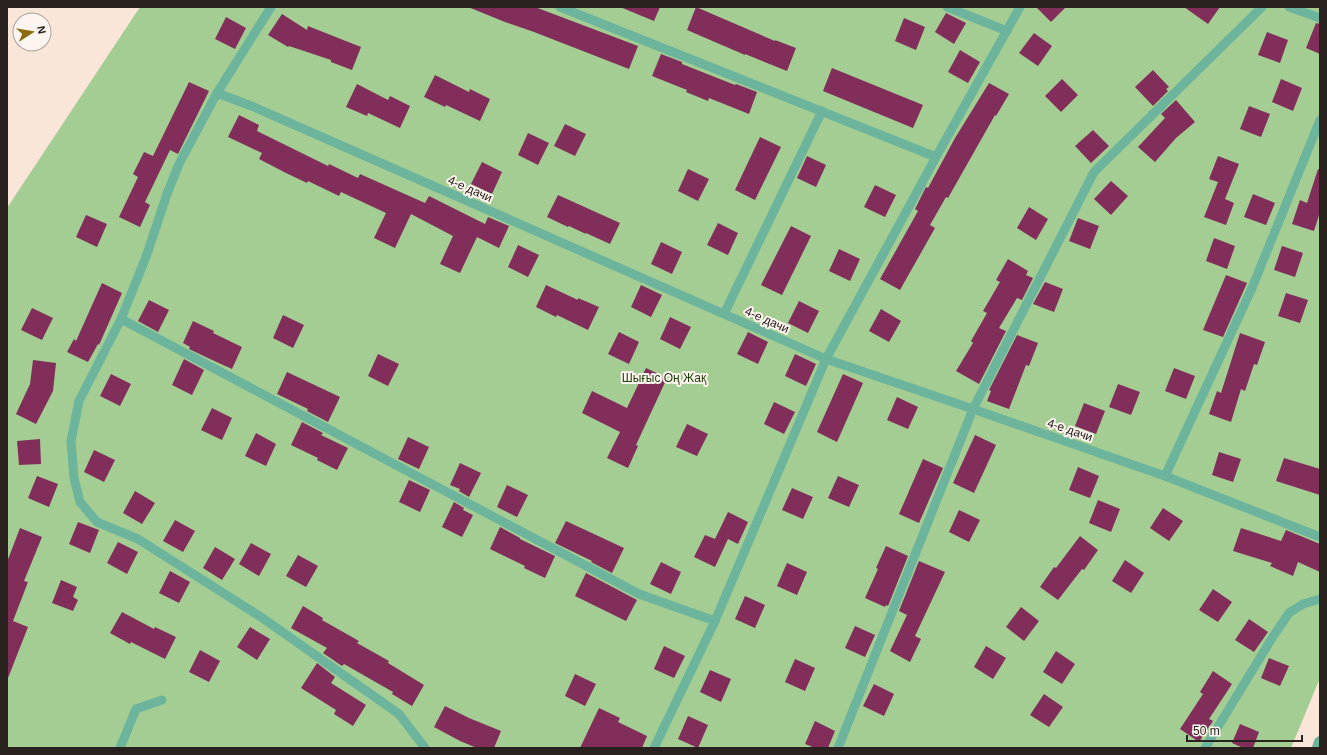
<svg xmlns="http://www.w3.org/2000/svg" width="1327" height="755" viewBox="0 0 1327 755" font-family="Arial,sans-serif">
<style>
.green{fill:#a4cd93}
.building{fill:#812f5a}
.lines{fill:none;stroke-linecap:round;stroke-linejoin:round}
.service{stroke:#6cb49c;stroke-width:9}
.tertiary{stroke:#6cb49c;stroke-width:12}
.labels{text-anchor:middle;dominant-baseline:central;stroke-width:4;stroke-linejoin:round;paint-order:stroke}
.street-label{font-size:12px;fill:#29211d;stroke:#fef5f0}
.park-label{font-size:12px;fill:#1e420a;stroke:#fef5f0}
</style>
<rect width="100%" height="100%" fill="#fae5d9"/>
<polygon class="green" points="140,7 1320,7 1320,678 1291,748 7,748 7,208"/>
<g class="building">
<polygon points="468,7 535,7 638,46 629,69 534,32 505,22"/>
<polygon points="620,7 660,7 654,21"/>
<polygon points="696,7 775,41 775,40 796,48 787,71 745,54 745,55 687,30"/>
<polygon points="1036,7 1066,7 1051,22"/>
<polygon points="1184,7 1220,7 1208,24"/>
<polygon points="946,13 966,23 954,44 935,32"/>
<polygon points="282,14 307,30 308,26 361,47 352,70 331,62 331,60 289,46 288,47 268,35"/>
<polygon points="226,17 246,28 235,49 215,39"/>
<polygon points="904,18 925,27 916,50 895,41"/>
<polygon points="1316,23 1320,24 1320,54 1306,48"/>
<polygon points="1267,32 1288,40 1280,63 1258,55"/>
<polygon points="1034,33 1052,46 1038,66 1019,53"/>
<polygon points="960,50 980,62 968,83 948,72"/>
<polygon points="661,54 682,62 682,64 735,85 736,84 757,92 749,114 709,98 708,101 686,92 687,90 652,76"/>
<polygon points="832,68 923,105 913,128 823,91"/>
<polygon points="1153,70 1169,87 1166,89 1168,91 1153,106 1135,87"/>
<polygon points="435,75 469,92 470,89 490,99 480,121 446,105 445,107 424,97"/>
<polygon points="1062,79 1078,95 1061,112 1045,96"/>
<polygon points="1281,79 1302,88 1293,111 1272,102"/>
<polygon points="189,82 209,91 178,154 170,150 145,202 150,205 140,227 119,217 138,177 133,174 144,152 153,156"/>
<polygon points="989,83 1009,94 996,116 995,115 948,198 946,197 930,225 935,228 900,290 880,279 918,211 915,209 926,187 928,188 955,138"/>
<polygon points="357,84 388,100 390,96 410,106 400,128 368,113 367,116 346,107"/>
<polygon points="1176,100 1195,122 1176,138 1155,162 1138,147 1165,118 1161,114"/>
<polygon points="1249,106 1270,114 1261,137 1240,129"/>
<polygon points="239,115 259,125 257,131 328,166 329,164 358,178 360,174 425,203 429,196 485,224 488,217 509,226 499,248 477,237 460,273 440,264 453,236 411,214 395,248 374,238 386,213 341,192 339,196 308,181 307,183 286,173 259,159 262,153 228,137"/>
<polygon points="565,124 586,134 575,156 554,146"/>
<polygon points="1093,130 1109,146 1091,163 1075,146"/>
<polygon points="528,133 549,143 538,165 518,155"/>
<polygon points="760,137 781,147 755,200 735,190"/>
<polygon points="807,156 826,165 816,187 797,178"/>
<polygon points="1218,156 1239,164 1225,199 1234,203 1226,225 1204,217 1218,182 1209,179"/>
<polygon points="482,162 502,172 492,194 471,184"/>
<polygon points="688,169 709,179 698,201 678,191"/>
<polygon points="1318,169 1320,170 1320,212 1314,231 1292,224 1300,200 1307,203"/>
<polygon points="1111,181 1128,196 1111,215 1094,199"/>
<polygon points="875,185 896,195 885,217 864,207"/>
<polygon points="1253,194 1275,203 1266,225 1244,217"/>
<polygon points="558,195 620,223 610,244 586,233 586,234 569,226 568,227 547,217"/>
<polygon points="1029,207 1048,219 1036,240 1017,228"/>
<polygon points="86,215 107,224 97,247 76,237"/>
<polygon points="1078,218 1099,226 1090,249 1069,241"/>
<polygon points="718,223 738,233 728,255 707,245"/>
<polygon points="791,226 811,236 782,295 761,285"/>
<polygon points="1214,238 1235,246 1227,269 1206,261"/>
<polygon points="661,242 682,252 672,274 651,264"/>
<polygon points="518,245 539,255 528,277 508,267"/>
<polygon points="1282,246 1303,253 1295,277 1274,270"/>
<polygon points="839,249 860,259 850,281 829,271"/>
<polygon points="1008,259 1028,271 1026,275 1033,278 1022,300 1017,298 999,328 1006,331 979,384 956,371 973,343 971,341 987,313 983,311 1000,282 996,280"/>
<polygon points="1226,275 1247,283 1223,337 1203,330"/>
<polygon points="1045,282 1063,289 1054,312 1033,304"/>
<polygon points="102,283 122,293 99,345 98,344 88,362 67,352 74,339 76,341"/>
<polygon points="546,285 578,300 578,298 599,307 588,330 557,315 556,317 536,307"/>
<polygon points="641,285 662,295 651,317 631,307"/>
<polygon points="1286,293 1308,300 1300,323 1278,316"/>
<polygon points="149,300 169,310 158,332 138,321"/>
<polygon points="799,301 819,311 808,333 788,323"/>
<polygon points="32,308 53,318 42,340 21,330"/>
<polygon points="881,309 901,321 889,342 869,331"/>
<polygon points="283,315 304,325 293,348 273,338"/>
<polygon points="670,317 691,327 680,349 660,339"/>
<polygon points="193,321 214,331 213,333 242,347 232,369 210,359 189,349 190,347 183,343"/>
<polygon points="619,332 639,342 629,364 608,354"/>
<polygon points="748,332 768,342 758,364 737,354"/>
<polygon points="1240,333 1265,342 1257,365 1254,364 1245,391 1241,389 1231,422 1209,414 1217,391 1221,393"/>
<polygon points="1017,335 1038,343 1029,366 1026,365 1009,409 987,401 991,391 989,390"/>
<polygon points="378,354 399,364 388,386 368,376"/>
<polygon points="795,354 816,364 806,386 785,376"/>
<polygon points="184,359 204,370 192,395 172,385"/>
<polygon points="33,360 56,363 53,391 36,424 16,414 30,384"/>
<polygon points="646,368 667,378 636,445 638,446 628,468 607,458 620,432 582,413 592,391 627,408"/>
<polygon points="1174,368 1195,376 1186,399 1165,391"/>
<polygon points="287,372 340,397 328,422 307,411 308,409 277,394"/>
<polygon points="111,374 131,384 120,406 100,396"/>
<polygon points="843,374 863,383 837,442 817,432"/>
<polygon points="1118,384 1140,392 1131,415 1109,407"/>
<polygon points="897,397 918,407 908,429 887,420"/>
<polygon points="774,402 795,412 784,434 764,424"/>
<polygon points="1084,403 1105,411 1096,434 1075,426"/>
<polygon points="212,408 232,418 222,440 201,430"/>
<polygon points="302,422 323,433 321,435 348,448 337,470 317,460 318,458 291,445"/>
<polygon points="687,424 708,434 697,456 676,447"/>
<polygon points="256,433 276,444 266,466 245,456"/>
<polygon points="975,435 996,445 974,493 953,483"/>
<polygon points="408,437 429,447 419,469 398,459"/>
<polygon points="40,439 41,464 19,465 17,441"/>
<polygon points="94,450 115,460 104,482 84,472"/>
<polygon points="1219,452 1241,459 1233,482 1212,475"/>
<polygon points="1284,458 1320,469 1320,495 1276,481"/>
<polygon points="923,459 943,468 919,523 899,514"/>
<polygon points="460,463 481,473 469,497 459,491 460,489 450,485"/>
<polygon points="1078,467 1099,476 1090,498 1069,490"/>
<polygon points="37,476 58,484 49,507 28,498"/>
<polygon points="838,476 859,485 849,507 828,498"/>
<polygon points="409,480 430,490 420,512 399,502"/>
<polygon points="507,485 528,495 517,517 497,507"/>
<polygon points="792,488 813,497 803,519 782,510"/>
<polygon points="135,491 155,503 142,524 123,513"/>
<polygon points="1098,500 1120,509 1111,532 1089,523"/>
<polygon points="454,502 464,508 463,510 473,515 462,537 442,527"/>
<polygon points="1163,508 1183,521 1169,541 1150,528"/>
<polygon points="959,510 980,520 969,542 949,532"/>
<polygon points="728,512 748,522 738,544 728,539 715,567 694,557 705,535 715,539"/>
<polygon points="175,520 195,531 183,552 163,541"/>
<polygon points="566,521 624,548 612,573 591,562 592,561 555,543"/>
<polygon points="78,522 99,530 90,553 69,544"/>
<polygon points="500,527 520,538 520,539 555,556 545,578 524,568 525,566 490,549"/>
<polygon points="20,528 42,537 24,581 28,582 13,621 28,627 8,678 7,562"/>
<polygon points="1241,528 1281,541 1286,530 1320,544 1320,572 1298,562 1293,576 1270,566 1272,563 1233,551"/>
<polygon points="1080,536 1098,550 1084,570 1082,569 1058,600 1040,587 1054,567 1056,568"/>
<polygon points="118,542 138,552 127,574 107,563"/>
<polygon points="251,543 271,554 259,576 239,564"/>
<polygon points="886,546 908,556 888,606 886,605 885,607 865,598 878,569 876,568"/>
<polygon points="215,547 235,559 222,580 203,568"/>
<polygon points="298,555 318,566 306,587 286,576"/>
<polygon points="1125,560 1144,573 1131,593 1112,581"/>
<polygon points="919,561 945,572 915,636 921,639 910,662 890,651 907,615 899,611"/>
<polygon points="661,562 681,572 671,594 650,584"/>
<polygon points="787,563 807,572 797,595 777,586"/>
<polygon points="170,571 190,582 179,603 159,593"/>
<polygon points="586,573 637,600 626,621 575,596"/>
<polygon points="61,580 77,587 73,597 78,600 73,611 52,603"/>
<polygon points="1213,589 1232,602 1218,622 1199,610"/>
<polygon points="745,596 765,605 755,628 735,619"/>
<polygon points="303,606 323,618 322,620 359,641 357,643 389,661 388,663 424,685 412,706 392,694 393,692 344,664 342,666 323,653 327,648 291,628"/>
<polygon points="1021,607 1039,621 1024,641 1006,627"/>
<polygon points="122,612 154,629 155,627 176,637 165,659 131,642 130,644 110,633"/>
<polygon points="1249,619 1268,632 1254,652 1235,640"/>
<polygon points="855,626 875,635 865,657 845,648"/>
<polygon points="250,627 270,639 257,660 237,647"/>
<polygon points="664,646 685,656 674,678 654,669"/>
<polygon points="986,646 1006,658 993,679 974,667"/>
<polygon points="200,650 220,661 209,682 189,672"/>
<polygon points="1056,651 1075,664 1062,684 1043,672"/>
<polygon points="1269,658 1289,666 1280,686 1261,678"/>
<polygon points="795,659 815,668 805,691 785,682"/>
<polygon points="317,663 335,677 331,683 366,705 353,726 334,714 336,710 301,688"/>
<polygon points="710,670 731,679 721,702 700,692"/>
<polygon points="1213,671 1232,684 1209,719 1213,721 1199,742 1180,729 1203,694 1200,692"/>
<polygon points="575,674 596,684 585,706 565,696"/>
<polygon points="874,684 894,694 884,716 863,706"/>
<polygon points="1044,694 1063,707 1049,727 1030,715"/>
<polygon points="445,706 469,718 501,731 494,748 477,748 460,741 434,727"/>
<polygon points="599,708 620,718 618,722 647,736 642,748 580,748"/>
<polygon points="688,716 708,725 698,748 678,739"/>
<polygon points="815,721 835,731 828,748 815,748 805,744"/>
<polygon points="1240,724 1259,732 1253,748 1243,748 1232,743"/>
</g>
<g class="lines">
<g class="service">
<polyline points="271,7 217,93 179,164 167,194 146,257 121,319 79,401 71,441 74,478 80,502 97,522 138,539 261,617 399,714 425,748"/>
<polyline points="560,7 936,157"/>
<polyline points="947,7 1007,31"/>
<polyline points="1289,7 1320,18"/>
<polyline points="217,93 254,107 826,359 973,409 1165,476 1320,537"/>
<polyline points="724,314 822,111"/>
<polyline points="121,319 639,594 715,621"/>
<polyline points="1165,476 1252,288 1320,120"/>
<polyline points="120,748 136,709 162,700"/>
<polyline points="654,748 715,621 826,359 936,157 1020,7"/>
<polyline points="838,748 973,409 1094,172 1262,7"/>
<polyline points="1205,748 1272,638 1289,613 1303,604 1320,599"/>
</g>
<polyline class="tertiary" points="1318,748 1320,742"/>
</g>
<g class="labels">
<g class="street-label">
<text transform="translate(470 189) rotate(24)">4-е дачи</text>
<text transform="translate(767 320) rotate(24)">4-е дачи</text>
<text transform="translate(1070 430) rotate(19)">4-е дачи</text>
</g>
<g class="park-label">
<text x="664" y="378">Шығыс Оң Жақ</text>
</g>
</g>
<rect width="1327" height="755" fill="none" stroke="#29211d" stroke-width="16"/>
<g transform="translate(32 32) rotate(78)"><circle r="19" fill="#fef5f0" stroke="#a9a09c"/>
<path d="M0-3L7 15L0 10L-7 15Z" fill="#8b6d0f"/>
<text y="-6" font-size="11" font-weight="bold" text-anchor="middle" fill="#29211d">N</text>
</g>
<path d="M1187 735v6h115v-6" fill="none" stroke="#29211d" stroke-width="2"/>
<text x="1193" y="735" font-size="12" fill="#29211d" stroke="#fef5f0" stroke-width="3" paint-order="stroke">50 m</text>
</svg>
